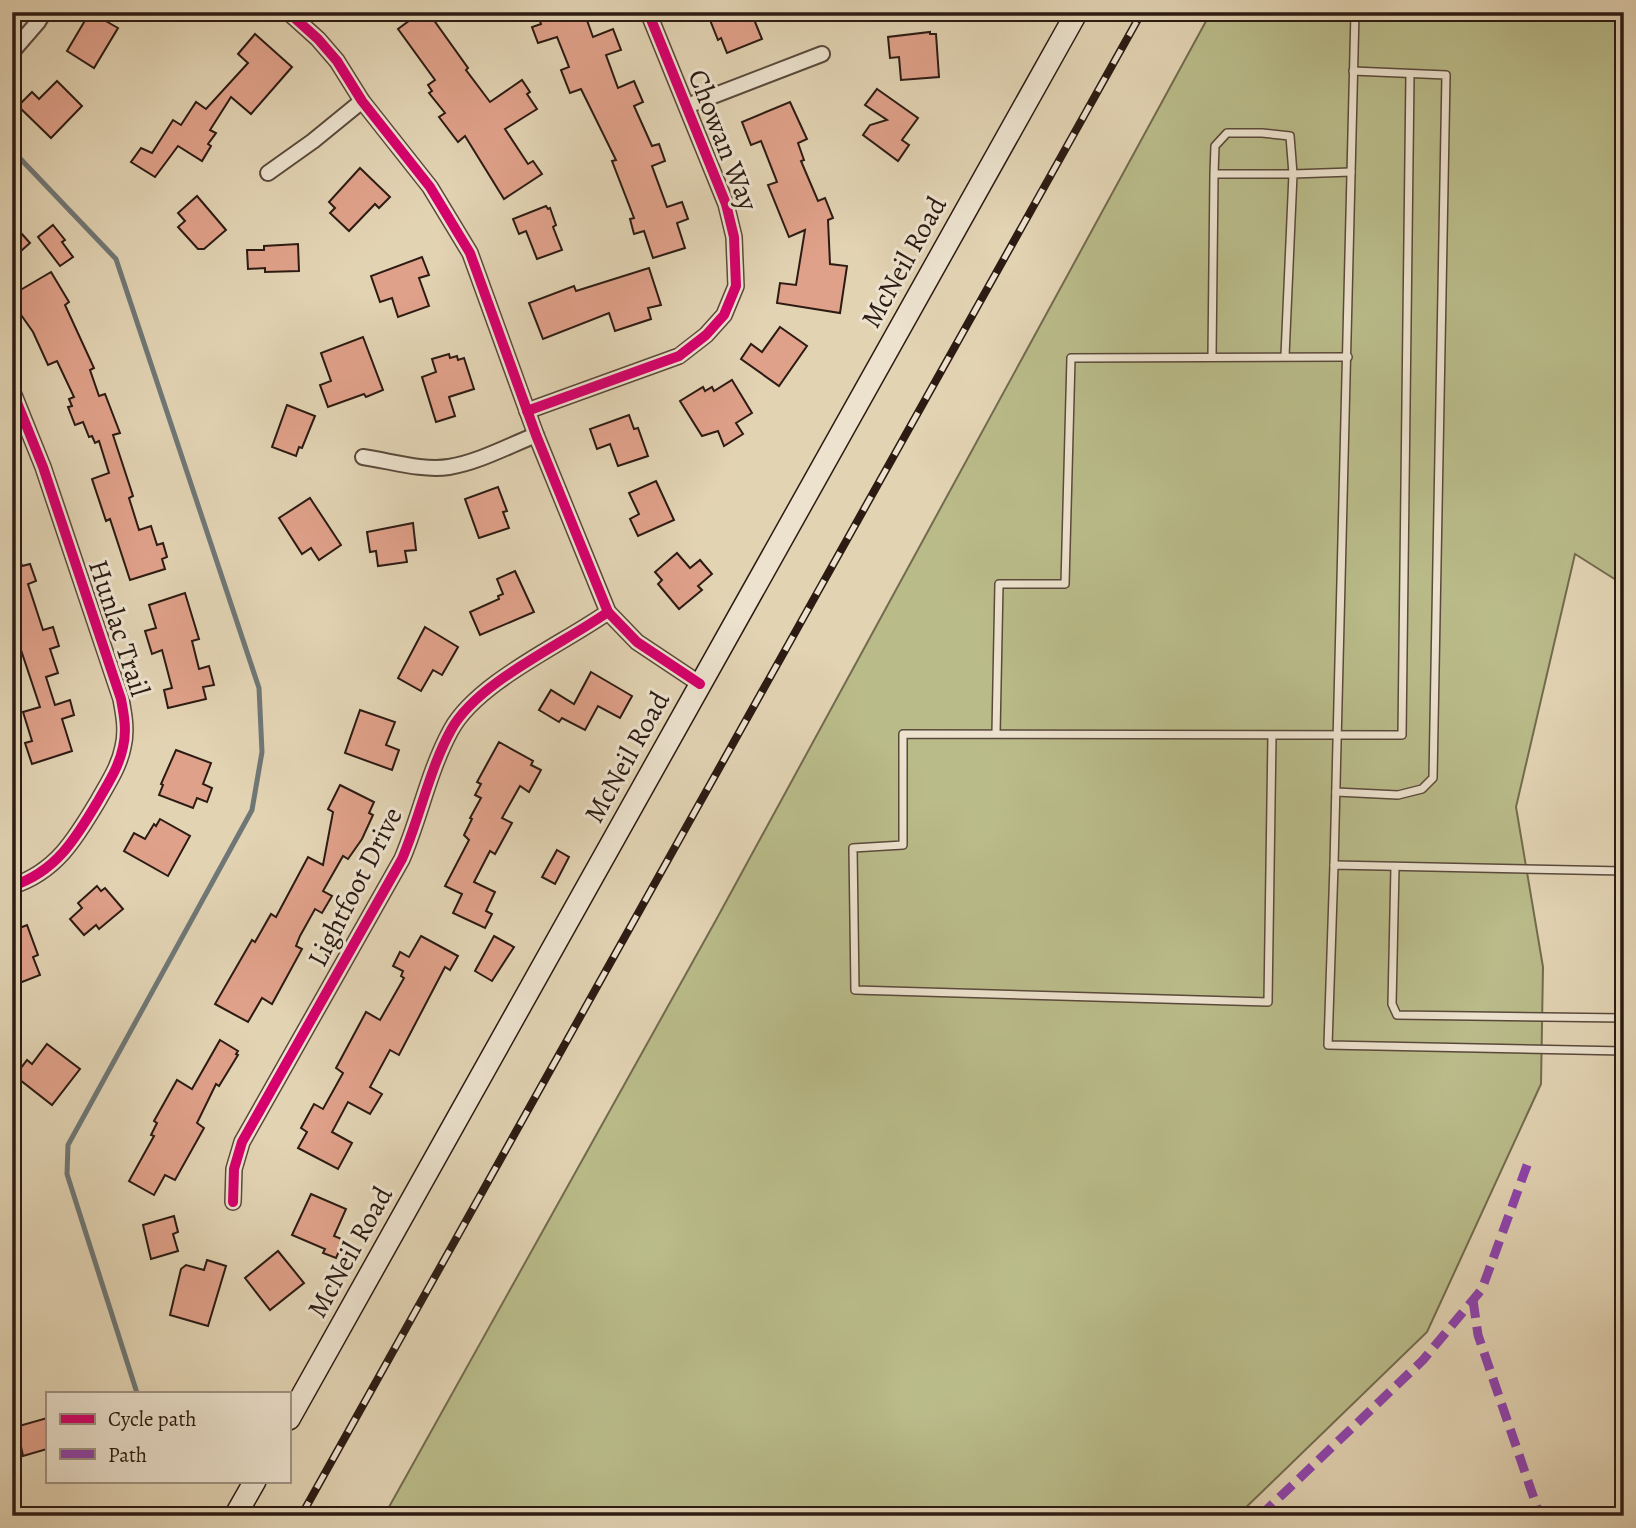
<svg xmlns="http://www.w3.org/2000/svg" width="1636" height="1528" viewBox="0 0 1636 1528" font-family="Alegreya,serif">
<style>
.green{fill:#b9bb89;stroke:#726b4e;stroke-width:2}
.lines{fill:none;stroke-linecap:round;stroke-linejoin:round}
.stream{stroke:#6f7776;stroke-width:5}
.building{fill:#e0a18a;stroke:#2c1b13;stroke-width:2}
.service-casing{stroke:#5a493b;stroke-width:10}
.minor-casing{stroke:#5a493b;stroke-width:18}
.secondary-casing{stroke:#2c1b13;stroke-width:24}
.service{stroke:#ece2ce;stroke-width:7}
.minor{stroke:#ece2ce;stroke-width:14}
.secondary{stroke:#ece2ce;stroke-width:21}
.rail-casing{stroke:#2c1b13;stroke-width:8}
.rail{stroke:#ece2ce;stroke-width:5;stroke-dasharray:16;stroke-linecap:butt}
.quiet{stroke:#8e44ad;stroke-width:9;stroke-dasharray:18 9;stroke-linecap:butt}
.cycleway-casing{stroke:#ece2ce;stroke-width:15}
.cycleway{stroke:#d6006c;stroke-width:10}
.labels{text-anchor:middle;dominant-baseline:central;stroke-width:6;stroke-linejoin:round;paint-order:stroke}
.street-label{font-size:28px;fill:#2c1b13;stroke:#ece2ce}
</style>
<rect width="100%" height="100%" fill="#e2d3b3"/>
<filter id="stains"><feTurbulence type="fractalNoise" baseFrequency=".00286" numOctaves="4"/><feColorMatrix values="0 0 0 0 .2 0 0 0 0 .09 0 0 0 0 .02 0 0 0 .5 -.17"/></filter>
<radialGradient id="worn" r=".72"><stop offset=".6" stop-color="#630" stop-opacity="0"/><stop offset="1" stop-color="#630" stop-opacity=".3"/></radialGradient>
<polygon class="green" points="1211,12 1624,12 1624,585 1575,554 1516,807 1543,967 1541,1084 1427,1332 1237,1516 384,1516 716,920"/>
<g class="lines">
<polyline class="stream" points="12,150 116,259 259,688 262,752 252,810 68,1145 67,1174 137,1393"/>
</g>
<g class="building">
<polygon points="90,12 118,28 94,68 67,51"/>
<polygon points="421,12 428,12 468,68 466,70 490,102 522,80 530,92 527,94 537,109 505,129 528,164 533,161 542,174 504,199 465,136 458,142 439,117 445,113 429,93 432,91 428,85 435,80 398,29"/>
<polygon points="537,12 584,12 593,37 613,29 621,50 606,55 618,88 634,81 643,102 634,106 652,146 659,144 665,161 652,166 667,207 682,202 688,219 677,223 685,248 653,258 644,231 634,234 630,219 634,218 612,161 616,160 581,89 570,93 561,70 569,67 557,37 538,43 532,27 541,24"/>
<polygon points="711,12 751,12 762,39 727,53 721,38 718,40 710,20 714,18"/>
<polygon points="930,32 930,34 936,34 939,77 901,80 899,57 890,58 888,37"/>
<polygon points="255,34 292,67 251,114 231,97 210,130 216,133 208,144 211,146 202,161 178,146 155,177 131,162 141,148 152,153 173,120 181,125 196,102 206,109 248,63 238,54"/>
<polygon points="57,81 82,106 51,138 18,106 32,92 39,99"/>
<polygon points="877,89 918,118 902,140 909,145 898,161 863,135 870,125 887,120 865,105"/>
<polygon points="790,102 807,139 798,143 804,160 801,161 818,201 825,198 833,218 828,220 830,264 847,266 840,313 777,303 780,283 796,285 805,230 789,237 768,185 777,182 761,141 751,145 742,122"/>
<polygon points="360,168 390,197 379,208 375,204 349,231 330,213 335,208 329,202"/>
<polygon points="197,196 226,230 204,249 198,249 178,227 185,221 178,213"/>
<polygon points="546,206 548,209 550,208 556,225 553,227 562,250 537,259 526,231 519,234 513,219"/>
<polygon points="12,223 30,243 12,259"/>
<polygon points="53,225 65,240 62,242 73,257 60,266 38,237"/>
<polygon points="298,244 299,271 265,272 265,268 248,269 247,250 264,250 264,246"/>
<polygon points="422,257 429,275 419,278 429,306 398,317 392,298 380,302 371,276"/>
<polygon points="649,268 661,305 648,308 651,319 615,331 609,313 543,339 529,303 574,286 576,291"/>
<polygon points="51,272 69,302 65,305 94,368 90,370 99,396 105,394 120,433 113,435 133,496 129,498 139,530 151,526 157,545 163,543 167,557 162,559 165,569 130,580 110,519 106,521 92,479 109,473 99,441 95,443 92,436 89,437 83,422 75,425 68,407 72,406 69,399 74,397 57,361 48,365 33,332 12,302 12,295"/>
<polygon points="780,327 807,346 779,386 741,359 751,344 762,352"/>
<polygon points="363,337 383,390 366,397 364,394 328,407 320,385 331,381 321,353"/>
<polygon points="449,354 450,358 457,356 458,360 464,358 474,389 449,397 455,416 436,422 422,377 436,372 432,359"/>
<polygon points="732,380 752,413 736,423 743,434 724,446 718,431 702,436 680,401 703,387 705,391 712,387 714,391"/>
<polygon points="287,405 315,416 302,448 299,447 296,456 272,447"/>
<polygon points="629,415 634,429 638,428 648,456 618,466 610,444 597,449 590,429"/>
<polygon points="656,481 674,520 638,536 630,519 639,514 629,493"/>
<polygon points="498,487 507,511 503,512 509,528 479,538 465,499"/>
<polygon points="310,498 341,545 319,560 311,548 302,554 279,518"/>
<polygon points="413,523 416,550 405,551 407,562 378,566 376,551 370,552 367,532"/>
<polygon points="15,546 22,566 30,564 36,581 28,584 43,630 53,627 59,646 50,649 58,673 46,677 55,705 70,700 74,715 62,719 72,751 32,764 25,743 32,741 23,712 40,707 12,623 12,547"/>
<polygon points="677,553 690,568 700,560 712,574 698,586 702,590 679,609 658,584 662,580 655,572"/>
<polygon points="515,571 534,612 480,635 470,612 499,599 498,596 503,594 497,579"/>
<polygon points="185,593 199,639 192,641 199,669 209,666 214,685 203,687 206,699 168,708 164,690 172,688 162,650 152,654 145,631 156,628 149,605"/>
<polygon points="425,627 458,647 442,675 433,670 421,691 398,678"/>
<polygon points="591,672 632,696 620,718 598,706 585,730 562,718 559,722 539,710 551,690 574,704"/>
<polygon points="360,710 395,722 386,745 399,750 392,770 345,753"/>
<polygon points="499,742 533,761 531,765 541,770 529,792 520,786 502,818 512,823 495,854 490,851 474,882 495,892 486,911 492,914 485,928 453,913 462,894 445,886 469,840 464,835 472,819 470,818 481,798 475,795 481,784 477,782"/>
<polygon points="176,750 211,763 203,784 212,788 207,802 197,798 193,808 159,795 163,785 161,784"/>
<polygon points="340,785 374,802 369,813 373,815 362,839 348,859 343,856 323,891 332,896 322,913 315,909 300,936 296,946 302,949 272,1004 262,998 248,1022 215,1004 252,940 255,942 271,914 276,917 308,857 323,865 333,812 328,809"/>
<polygon points="160,819 190,836 168,876 124,851 134,833 145,839 154,824 156,826"/>
<polygon points="557,850 569,857 555,884 542,877"/>
<polygon points="97,886 101,891 105,888 123,909 99,929 96,925 84,935 70,919 82,908 78,903"/>
<polygon points="27,925 38,955 33,957 40,975 17,984 12,970 12,931"/>
<polygon points="421,936 458,956 450,970 445,967 399,1055 390,1050 370,1087 382,1094 370,1114 348,1102 332,1132 352,1143 338,1169 298,1148 307,1132 301,1128 314,1104 323,1109 343,1073 336,1068 366,1012 380,1020 404,978 401,976 403,971 393,966 400,952 409,957"/>
<polygon points="494,936 514,947 492,981 475,971"/>
<polygon points="220,1040 238,1051 236,1054 238,1055 219,1086 216,1084 197,1123 204,1128 175,1180 165,1175 154,1195 129,1181 154,1136 151,1135 157,1123 154,1121 177,1080 192,1089"/>
<polygon points="47,1044 80,1069 52,1105 15,1076 27,1060 32,1064"/>
<polygon points="311,1194 346,1209 334,1236 344,1240 336,1258 323,1253 325,1249 292,1235"/>
<polygon points="174,1216 178,1232 173,1234 178,1251 151,1259 143,1225"/>
<polygon points="278,1251 304,1283 270,1310 245,1278"/>
<polygon points="207,1260 226,1266 208,1326 170,1315 181,1269 186,1265 204,1270"/>
<polygon points="47,1418 47,1449 23,1456 20,1442 12,1444 12,1428"/>
</g>
<g class="lines">
<g class="service-casing">
<g id="service">
<polyline points="1285,356 1293,174 1351,172"/>
<polyline points="1212,357 1214,174 1293,174 1290,136 1262,133 1227,133 1215,146 1214,174"/>
<polyline points="996,733 999,584 1065,584 1071,358 1348,357"/>
<polyline points="1272,735 1268,1002 855,990 853,848 903,845 903,734 1402,735 1410,74"/>
<polyline points="1336,792 1398,795 1422,789 1433,778 1446,75 1353,71"/>
<polyline points="1334,865 1355,12"/>
<polyline points="1395,867 1392,1004 1397,1015 1624,1018"/>
<polyline points="1624,871 1334,865 1328,1045 1624,1051"/>
</g>
</g>
<g class="minor-casing">
<g id="minor">
<polyline points="288,12 318,39 337,61 362,101 430,187 470,253 536,435 608,612 637,642 700,684"/>
<polyline points="12,52 38,22 44,12"/>
<polyline points="687,106 822,54"/>
<polyline points="268,173 313,141 362,101"/>
<path d="M12,390L43,467L121,699C124,715 127,731 123,747C119,767 108,783 98,801C76,838 56,872 12,886"/>
<polyline points="527,411 679,356 706,335 724,315 736,286 734,237 726,204 648,12"/>
<path d="M363,457C391,461 422,471 449,467C479,462 508,446 536,435"/>
<path d="M233,1202L234,1169L242,1142L402,859C420,817 429,770 451,730C477,682 563,644 608,612"/>
</g>
</g>
<g class="secondary-casing">
<g id="secondary">
<polyline points="289,1419 1077,12"/>
<polyline points="235,1516 255,1481"/>
</g>
</g>
<use href="#service" class="service"/>
<use href="#minor" class="minor"/>
<use href="#secondary" class="secondary"/>
<g class="rail-casing">
<polyline id="rail" points="301,1516 1142,12"/>
</g>
<use href="#rail" class="rail"/>
<g class="quiet">
<polyline points="1473,1300 1478,1335 1540,1516"/>
<polyline points="1260,1516 1423,1360 1482,1289 1529,1160"/>
</g>
<g class="cycleway-casing">
<g id="cycleway">
<polyline points="288,12 318,39 337,61 362,101 430,187 470,253 536,435 608,612 637,642 700,684"/>
<path d="M12,390L43,467L121,699C124,715 127,731 123,747C119,767 108,783 98,801C76,838 56,872 12,886"/>
<polyline points="527,411 679,356 706,335 724,315 736,286 734,237 726,204 648,12"/>
<path d="M233,1202L234,1169L242,1142L402,859C420,817 429,770 451,730C477,682 563,644 608,612"/>
</g>
</g>
<use href="#cycleway" class="cycleway"/>
</g>
<g class="labels">
<g class="street-label">
<text transform="translate(723 140) rotate(69)">Chowan Way</text>
<text transform="translate(904 262) rotate(-61)">McNeil Road</text>
<text transform="translate(119 628) rotate(72)">Hunlac Trail</text>
<text transform="translate(627 757) rotate(-61)">McNeil Road</text>
<text transform="translate(355 887) rotate(-63)">Lightfoot Drive</text>
<text transform="translate(350 1252) rotate(-61)">McNeil Road</text>
</g>
</g>
<rect width="1636" height="1528" fill="none" stroke="#e2d3b3" stroke-width="42"/>
<rect x="14" y="14" width="1608" height="1500" fill="none" stroke="#2c1b13" stroke-width="3.5"/>
<rect x="21" y="21" width="1594" height="1486" fill="none" stroke="#2c1b13" stroke-width="2"/>
<rect x="46" y="1392" width="245" height="91" fill="#ece2ce" stroke="#9f9283" stroke-width="2"/>
<rect x="60" y="1414" width="35" height="10" fill="#d6006c" stroke="#9f9283" stroke-width="2"/>
<text x="108" y="1426" font-size="21" fill="#2c1b13">Cycle path</text>
<rect x="60" y="1449" width="35" height="10" fill="#8e44ad" stroke="#9f9283" stroke-width="2"/>
<text x="108" y="1462" font-size="21" fill="#2c1b13">Path</text>
<rect width="100%" height="100%" filter="url(#stains)"/>
<rect width="100%" height="100%" fill="url(#worn)"/>
</svg>
